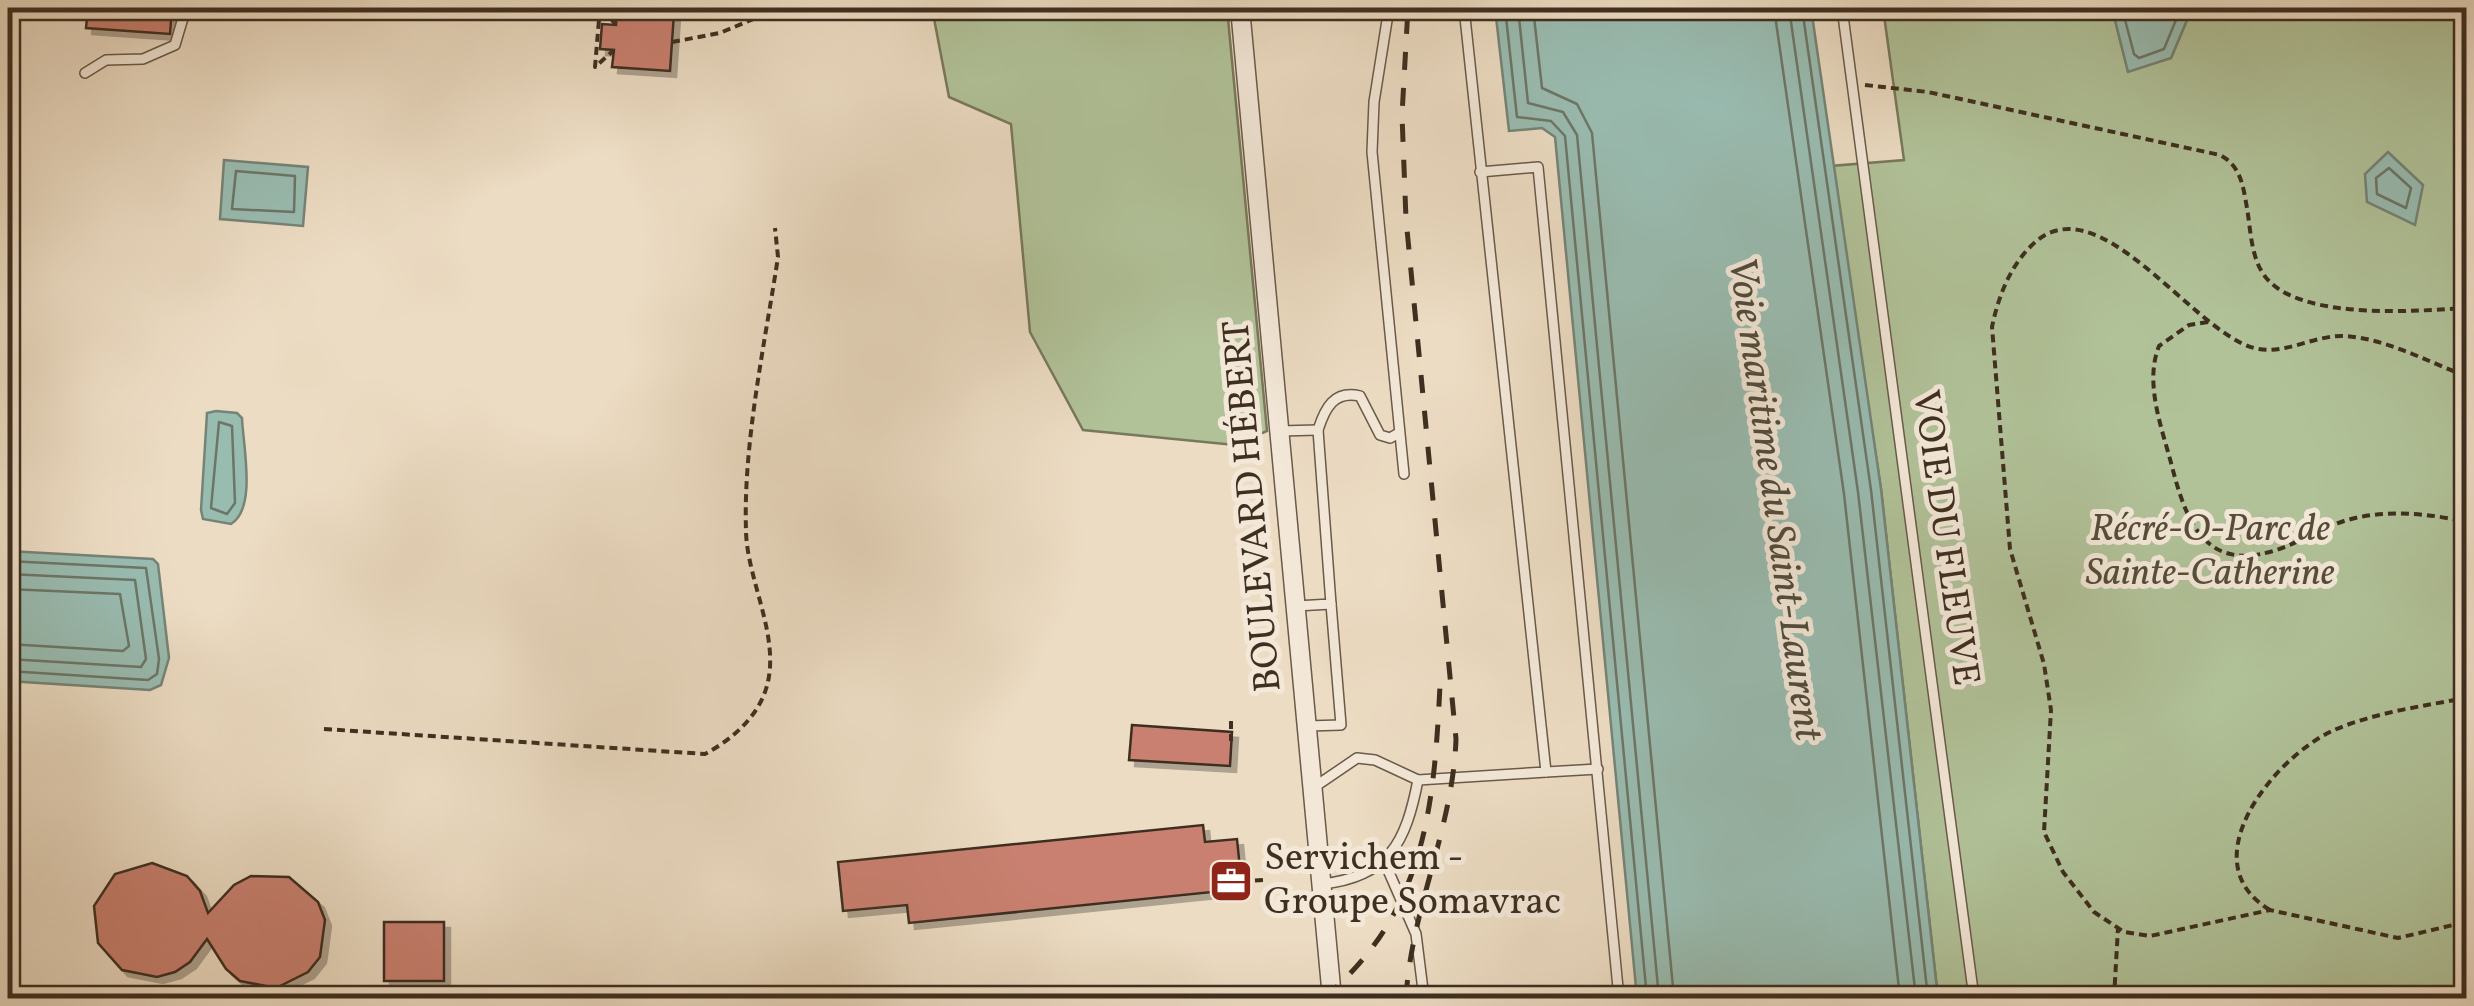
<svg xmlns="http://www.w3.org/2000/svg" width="2474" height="1006" viewBox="0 0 2474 1006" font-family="Vollkorn,serif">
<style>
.green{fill:#b1c299;stroke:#78785c;stroke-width:2.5}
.water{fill:#99bcb1;stroke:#758477;stroke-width:2.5}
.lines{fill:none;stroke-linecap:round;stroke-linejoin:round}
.shore{stroke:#6c7668;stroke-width:2.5}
.building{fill:#c9806f;stroke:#3e2f20;stroke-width:2.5;filter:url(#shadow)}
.lane-casing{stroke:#6a5a49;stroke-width:12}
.street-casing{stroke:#6a5a49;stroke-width:21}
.path{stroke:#3e2f20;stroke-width:4;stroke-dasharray:8 5;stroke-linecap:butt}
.lane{stroke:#f3e8d8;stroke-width:9}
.street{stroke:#f3e8d8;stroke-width:18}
.rail{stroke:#3e2f20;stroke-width:5;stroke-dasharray:18 18;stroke-linecap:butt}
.labels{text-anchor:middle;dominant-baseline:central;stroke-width:10;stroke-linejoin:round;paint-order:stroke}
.street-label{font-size:38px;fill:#3e2f20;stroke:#f3e8d8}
.park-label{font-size:38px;font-style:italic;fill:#554c38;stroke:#f3e8d8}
.poi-label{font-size:38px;fill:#3e2f20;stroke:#f3e8d8;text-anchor:start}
.water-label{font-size:40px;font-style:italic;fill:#504b3d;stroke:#f3e8d8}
</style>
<defs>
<filter id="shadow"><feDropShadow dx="6" dy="6" stdDeviation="0" flood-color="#0004"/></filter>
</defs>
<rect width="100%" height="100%" fill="#ecdcc3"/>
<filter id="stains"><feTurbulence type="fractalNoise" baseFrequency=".002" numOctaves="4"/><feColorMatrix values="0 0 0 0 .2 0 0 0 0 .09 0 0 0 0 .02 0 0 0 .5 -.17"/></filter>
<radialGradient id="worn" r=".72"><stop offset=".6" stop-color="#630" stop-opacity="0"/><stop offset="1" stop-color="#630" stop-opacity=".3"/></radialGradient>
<g class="green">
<polygon points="932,8 1227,8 1267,431 1235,445 1083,430 1030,332 1011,124 949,97"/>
<polygon points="1883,8 2112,8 2128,71 2171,58 2187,20 2203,8 2466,8 2466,998 1938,998 1881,489 1831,166 1904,160"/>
</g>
<g class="water">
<polygon points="1495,8 1811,8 1881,489 1938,998 1637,998 1555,137 1542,128 1509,131"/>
<polygon points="2112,8 2203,8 2187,20 2171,58 2128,72"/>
<polygon points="2388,152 2423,185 2415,225 2367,202 2365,174"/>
<polygon points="224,160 308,167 303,226 220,219"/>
<path d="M216,411L237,413L242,418C243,446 257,508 231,524L203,519L201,510L207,413Z"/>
<polygon points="8,551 153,559 158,564 169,658 161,685 150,690 8,681"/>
</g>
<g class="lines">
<g class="shore">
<polyline points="1505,8 1517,117 1551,121 1565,136 1647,998"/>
<polyline points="1518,8 1528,103 1563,112 1577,135 1659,998"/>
<polyline points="1533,8 1542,88 1577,104 1592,133 1674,998"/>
<polyline points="1774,8 1844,494 1900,998"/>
<polyline points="1789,8 1858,492 1916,998"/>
<polyline points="1802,8 1871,490 1928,998"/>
<polyline points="2122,8 2134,54 2139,58 2164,49 2178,15 2187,8"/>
<polygon points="2389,168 2411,188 2406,208 2377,194 2376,178"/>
<polygon points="236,171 295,176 294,212 232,209"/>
<polygon points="219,422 232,426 235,503 227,514 211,508"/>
<polyline points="8,561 146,568 159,659 157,674 148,680 8,671"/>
<polyline points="8,574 135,580 146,659 141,667 8,659"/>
<polyline points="8,589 120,594 129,646 123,651 8,644"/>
</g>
</g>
<g class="building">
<polygon points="88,8 172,8 170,34 86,28"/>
<polygon points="633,8 674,13 670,71 612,67 614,50 600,49 602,24 616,25 617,10 632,11"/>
<polygon points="1132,725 1232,732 1230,766 1129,760"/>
<polygon points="1203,825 1205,842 1237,839 1242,889 909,923 907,905 843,911 838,862"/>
<polygon points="152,863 187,876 200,891 208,913 234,885 251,876 289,877 318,902 325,920 320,957 308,972 276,988 240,981 226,969 207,939 190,962 175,972 157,977 122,970 98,943 94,906 115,874"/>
<rect x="384" y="922" width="60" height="59"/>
</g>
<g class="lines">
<g class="lane-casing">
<g id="lane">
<polyline points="1389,8 1374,102 1372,152 1404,474"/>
<polyline points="1842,8 1974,998"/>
<polyline points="85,73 106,60 143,59 175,45 186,8"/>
<polyline points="1480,172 1538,167 1619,998"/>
<polyline points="1280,431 1318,430"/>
<path d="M1296,606L1331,604L1318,430C1325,408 1334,390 1360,396L1380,435L1390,438L1399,433"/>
<polyline points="1307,726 1341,725 1331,604"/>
<polyline points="1546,772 1598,769"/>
<polyline points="1313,788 1357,758 1375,760 1418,780 1546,772 1464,8"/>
<polyline points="1384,861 1416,934 1424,998"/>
<path d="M1322,884C1389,877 1406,842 1418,780"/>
</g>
</g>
<g class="street-casing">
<polyline id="street" points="1240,8 1332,998"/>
</g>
<g class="path">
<polyline points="600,8 595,67 614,50"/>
<polyline points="602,8 616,25"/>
<polyline points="672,42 720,33 763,15"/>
<path d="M1865,85L1928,92L2220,155C2241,166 2243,186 2247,208C2251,232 2251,263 2269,281C2307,320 2417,311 2466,308"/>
<path d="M2208,322L2189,325L2159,346C2145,381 2160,423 2170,459C2184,513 2200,573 2273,551C2297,544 2319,529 2344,521C2383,509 2428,513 2466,522"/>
<path d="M2466,376C2428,362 2385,338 2344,336C2313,335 2284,356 2254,348C2191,331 2096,179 2031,246C2009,268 1998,298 1992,327L2010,549L2044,664L2051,710L2044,832L2063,872L2094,912L2124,932L2150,936L2270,910L2398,938L2466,922"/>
<polyline points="1231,721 1231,741"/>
<path d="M324,729L705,754C731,740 757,718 766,689C782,639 747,581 746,531C743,443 765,343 778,257L775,228"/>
<polyline points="1242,881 1265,880"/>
<path d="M2270,910C2189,862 2274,758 2332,731C2372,713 2423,706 2466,698"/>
<polyline points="2114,998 2118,928"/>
</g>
<use href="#lane" class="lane"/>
<use href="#street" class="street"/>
<g class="rail">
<path d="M1324,998C1425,913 1434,809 1440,685"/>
<path d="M1406,998C1411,910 1453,828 1456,739L1406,219L1402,115L1408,8"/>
</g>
</g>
<defs>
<g id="office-square" transform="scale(2.25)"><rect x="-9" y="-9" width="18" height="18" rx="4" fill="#8f2418" stroke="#f3e8d8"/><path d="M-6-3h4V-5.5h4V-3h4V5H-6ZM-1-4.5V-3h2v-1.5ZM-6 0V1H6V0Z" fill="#fff"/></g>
</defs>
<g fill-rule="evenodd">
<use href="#office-square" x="1231" y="881"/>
</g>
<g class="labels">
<g class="street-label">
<text transform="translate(1254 506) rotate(-95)">BOULEVARD HÉBERT</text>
<text transform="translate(1944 538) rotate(82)">VOIE DU FLEUVE</text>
</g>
<g class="park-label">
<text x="2210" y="530">Récré-O-Parc de<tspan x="2210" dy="44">Sainte-Catherine</tspan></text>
</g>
<g class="poi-label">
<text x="1264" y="859">Servichem -<tspan x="1264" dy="44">Groupe Somavrac</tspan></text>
</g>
<g class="water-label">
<text transform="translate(1773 499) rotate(82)">Voie maritime du Saint-Laurent</text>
</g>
</g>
<rect width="2474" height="1006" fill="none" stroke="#ecdcc3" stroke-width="40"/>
<rect x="10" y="10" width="2454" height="986" fill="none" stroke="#3e2f20" stroke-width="5"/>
<rect x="20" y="20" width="2434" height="966" fill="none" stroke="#3e2f20" stroke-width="2.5"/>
<rect width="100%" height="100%" filter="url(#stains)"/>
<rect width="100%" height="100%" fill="url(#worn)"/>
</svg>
